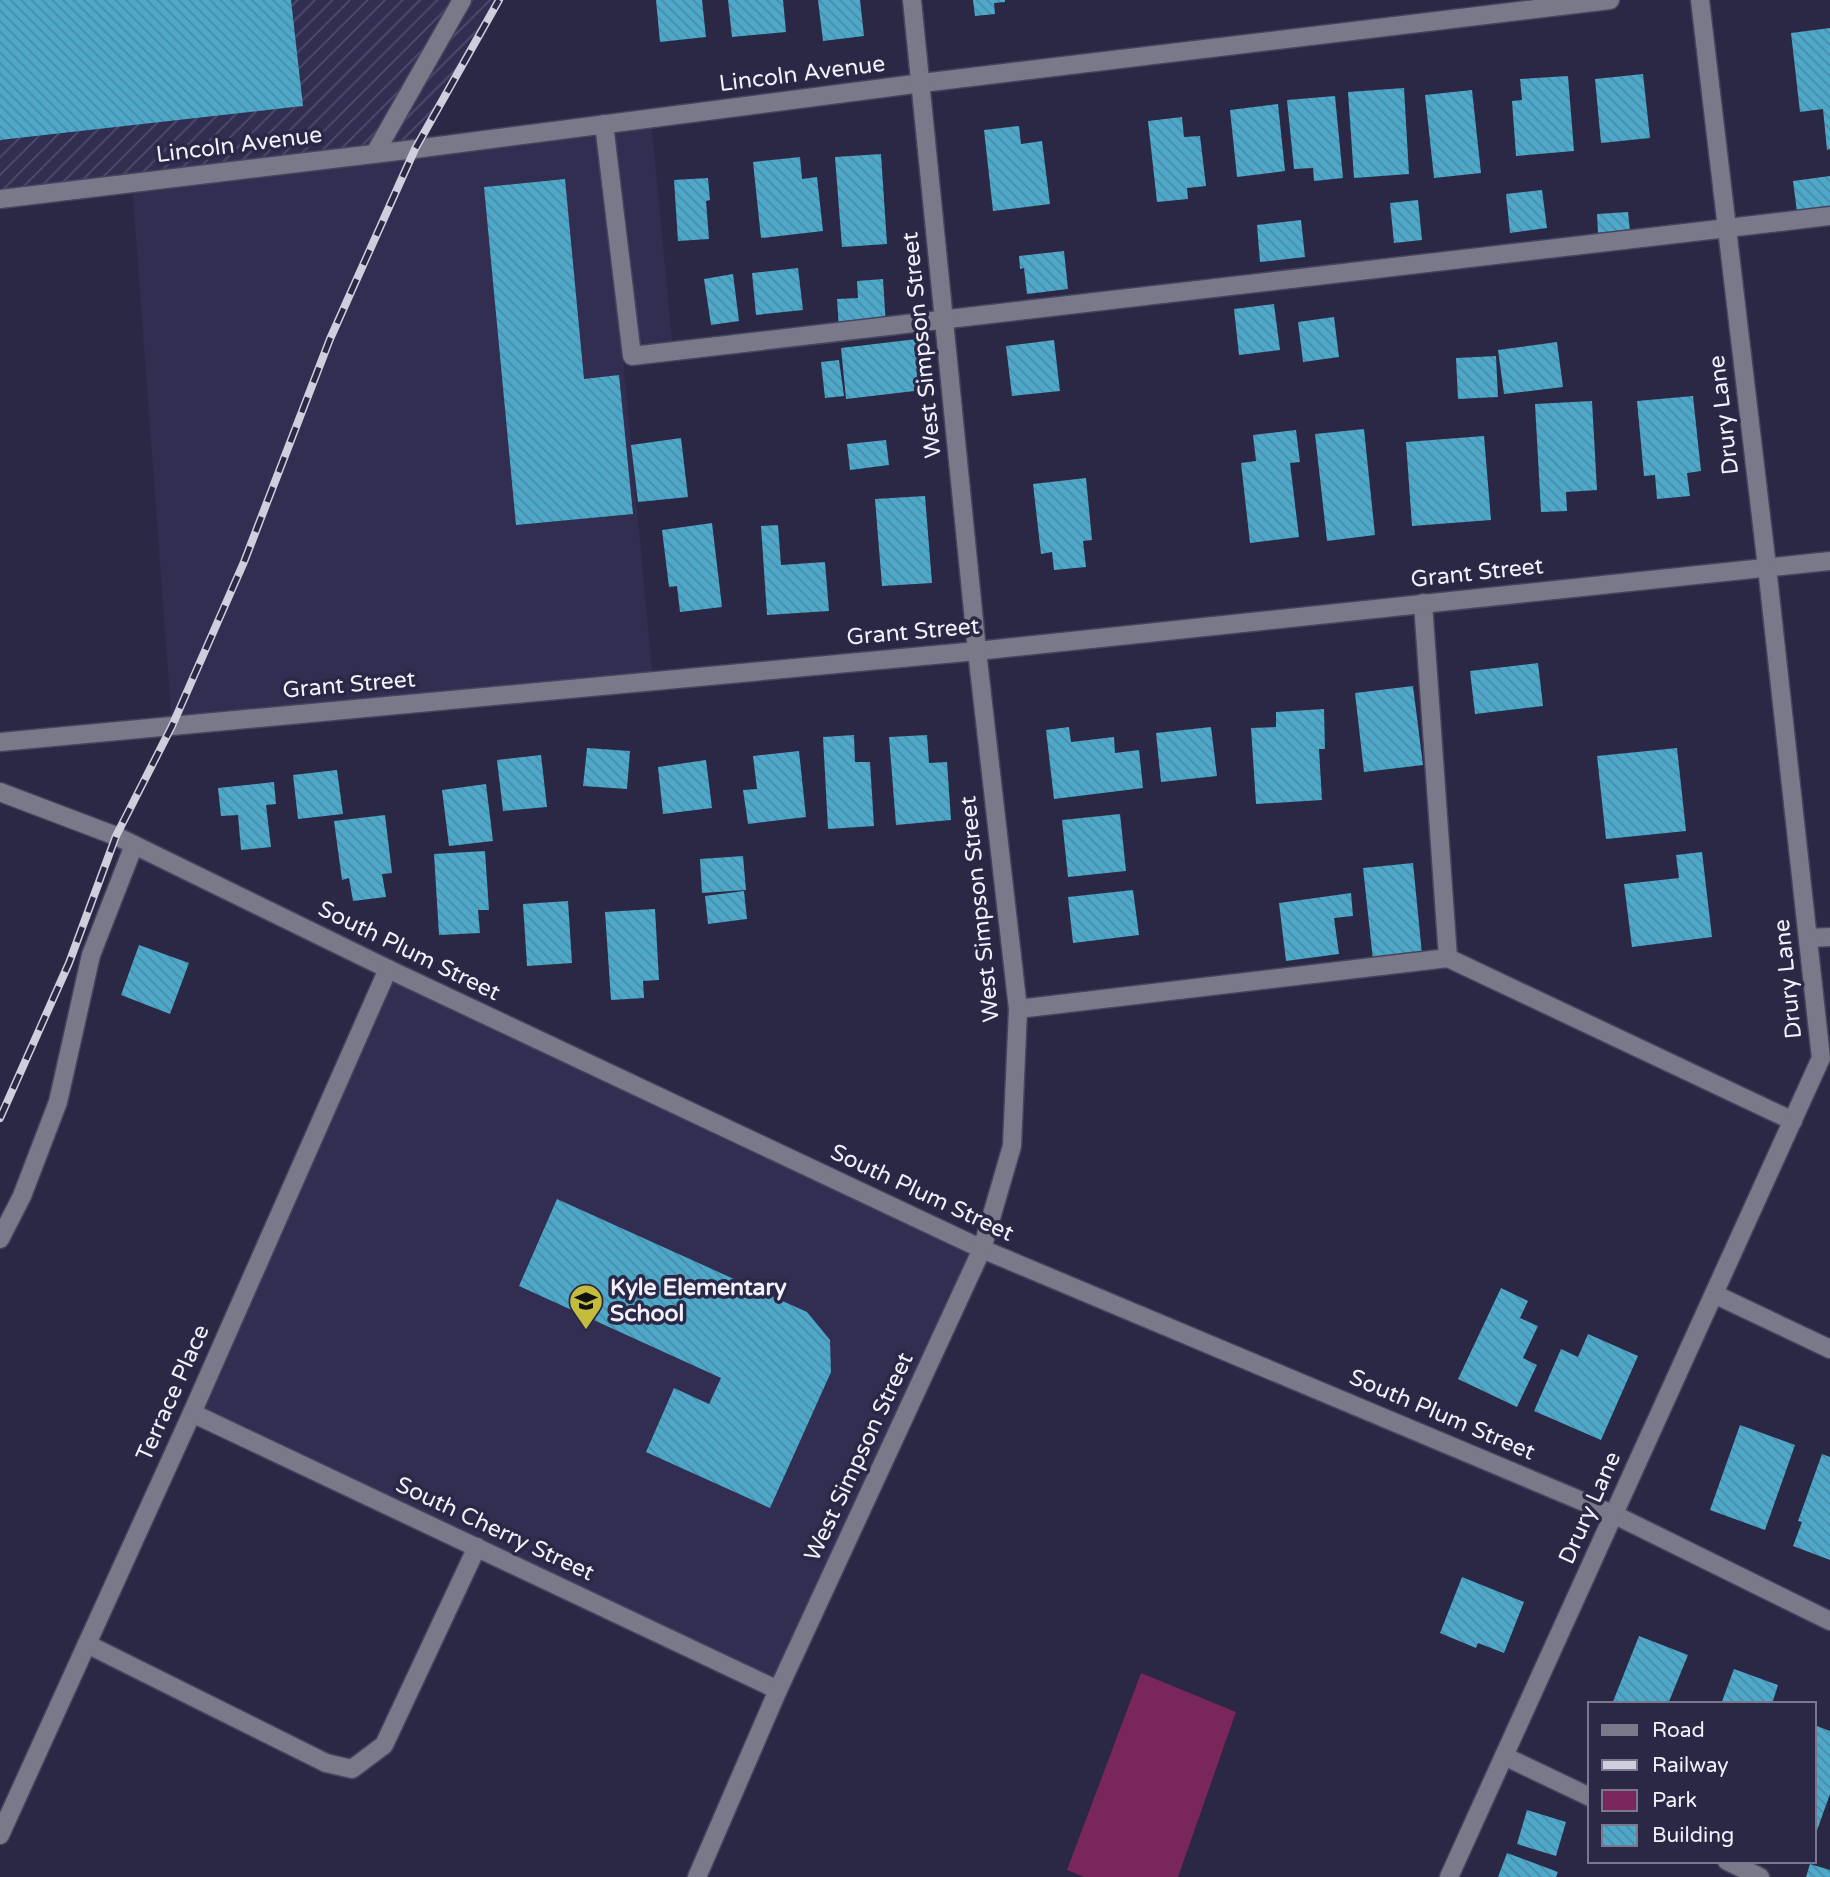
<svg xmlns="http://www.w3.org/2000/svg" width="1830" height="1877" viewBox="0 0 1830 1877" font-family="'Varela Round',sans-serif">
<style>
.built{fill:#312e52}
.industrial{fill:url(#industrial-furrows)}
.park{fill:#79265a}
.building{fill:url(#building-back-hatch)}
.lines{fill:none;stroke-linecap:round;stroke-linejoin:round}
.minor-casing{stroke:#46445f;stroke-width:21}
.minor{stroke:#797989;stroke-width:18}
.rail-casing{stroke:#cfcedd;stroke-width:8}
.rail{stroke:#2a2845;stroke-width:5;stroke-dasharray:16;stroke-linecap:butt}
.labels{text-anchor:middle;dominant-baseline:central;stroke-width:7;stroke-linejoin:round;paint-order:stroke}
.street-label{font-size:23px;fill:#f1f1fd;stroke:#2a2845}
.poi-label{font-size:23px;font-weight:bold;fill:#f1f1fd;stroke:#2a2845;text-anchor:start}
</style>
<defs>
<pattern id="industrial-furrows" width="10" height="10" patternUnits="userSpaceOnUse" patternTransform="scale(1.75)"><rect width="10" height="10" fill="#312e52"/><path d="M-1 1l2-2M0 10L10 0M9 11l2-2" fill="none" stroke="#4f4d6c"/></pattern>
<pattern id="building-back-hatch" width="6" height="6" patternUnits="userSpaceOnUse" patternTransform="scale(1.75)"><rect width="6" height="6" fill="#4da8ca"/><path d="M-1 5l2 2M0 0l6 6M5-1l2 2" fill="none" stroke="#4c8ba4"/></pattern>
</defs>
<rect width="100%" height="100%" fill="#2a2845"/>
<g class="built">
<polygon points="651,118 673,351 623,357 653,681 172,726 132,183"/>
<polygon points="388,969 982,1249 778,1690 192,1413"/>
</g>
<polygon class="industrial" points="0,0 499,0 415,149 0,199"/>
<polygon class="park" points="1141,1673 1236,1712 1178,1877 1084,1877 1067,1870"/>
<g class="building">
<polygon points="0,0 291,0 303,106 0,140"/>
<polygon points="656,0 702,0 706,37 660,42"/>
<polygon points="728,0 783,0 786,32 732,37"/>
<polygon points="818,0 860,0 864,36 823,41"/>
<polygon points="973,0 1005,0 1005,2 994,3 995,14 975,16"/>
<polygon points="1830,28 1830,149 1827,150 1823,109 1800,112 1791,33"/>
<polygon points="1643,74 1650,138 1601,143 1595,79"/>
<polygon points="1568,76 1574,151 1516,156 1512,101 1522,100 1520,79"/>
<polygon points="1404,88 1409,174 1354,178 1348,92"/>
<polygon points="1472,90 1481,173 1434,178 1425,95"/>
<polygon points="1335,96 1343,178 1314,181 1313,168 1294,169 1287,100"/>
<polygon points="1278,104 1285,171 1237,177 1230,110"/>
<polygon points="1182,117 1184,137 1200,136 1206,186 1187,188 1188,199 1157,202 1148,121"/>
<polygon points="1019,126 1021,144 1042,141 1050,204 993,211 984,130"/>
<polygon points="881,154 887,244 842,247 835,157"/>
<polygon points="800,157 802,179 817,177 823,231 761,238 753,162"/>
<polygon points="1830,176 1830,208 1797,212 1793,181"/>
<polygon points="708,178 710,200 706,201 709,239 678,241 674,180"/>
<polygon points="565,179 584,379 619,375 633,514 516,525 484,187"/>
<polygon points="1542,190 1547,228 1510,233 1506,194"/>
<polygon points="1418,200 1422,240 1394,243 1390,203"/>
<polygon points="1628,212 1630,231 1598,233 1597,214"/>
<polygon points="1301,220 1305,257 1260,262 1257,225"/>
<polygon points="1064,251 1068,289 1027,294 1024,268 1020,269 1019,256"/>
<polygon points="798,268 803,310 756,315 752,273"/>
<polygon points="733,274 739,321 711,325 704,279"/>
<polygon points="883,279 886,326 839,329 837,299 858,298 857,281"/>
<polygon points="1274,304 1280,350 1239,355 1234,309"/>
<polygon points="1334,317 1339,357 1303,362 1298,322"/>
<polygon points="917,339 923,390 846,399 841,348"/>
<polygon points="1054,340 1060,391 1012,396 1006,346"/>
<polygon points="1557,342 1563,387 1504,394 1498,350"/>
<polygon points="1496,356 1498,397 1458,399 1456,358"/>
<polygon points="839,360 844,396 825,398 821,362"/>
<polygon points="1693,396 1701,471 1687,473 1690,496 1657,499 1655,475 1644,476 1637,401"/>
<polygon points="1592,401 1597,490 1566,492 1567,511 1541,512 1535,404"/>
<polygon points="1364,429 1375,535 1327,541 1315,434"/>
<polygon points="1296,430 1300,462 1290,463 1299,537 1250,543 1241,463 1256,461 1253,435"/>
<polygon points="1484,436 1491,520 1412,526 1406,442"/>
<polygon points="681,438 688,497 638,502 631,445"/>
<polygon points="886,440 889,465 850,470 847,444"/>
<polygon points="1086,478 1092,540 1083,541 1086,567 1054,570 1052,552 1041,554 1033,484"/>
<polygon points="925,496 932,583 882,586 875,499"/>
<polygon points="712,523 722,607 680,612 677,586 669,587 662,530"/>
<polygon points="778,525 781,565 825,562 829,611 767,615 761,526"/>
<polygon points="1538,663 1543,706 1475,714 1470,671"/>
<polygon points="1413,686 1423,765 1364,772 1355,693"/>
<polygon points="1324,709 1325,749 1319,749 1322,800 1256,804 1251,728 1276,727 1276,712"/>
<polygon points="1069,727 1071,742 1114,737 1115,753 1139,750 1143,788 1054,799 1046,730"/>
<polygon points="1211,727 1217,776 1161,782 1156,733"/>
<polygon points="854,735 855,762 870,762 874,826 828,829 823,737"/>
<polygon points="927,735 929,763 947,762 951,820 896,825 889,737"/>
<polygon points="587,748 630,751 627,789 583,786"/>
<polygon points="1677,748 1686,831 1606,839 1597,756"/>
<polygon points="799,751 806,817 748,824 743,790 757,789 753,756"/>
<polygon points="541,755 547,807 503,811 497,760"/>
<polygon points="706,760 712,808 663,814 658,767"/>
<polygon points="337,770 343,814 298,819 293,775"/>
<polygon points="274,782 276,804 266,805 271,847 241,850 238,815 221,816 218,788"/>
<polygon points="486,784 493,841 449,846 442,790"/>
<polygon points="1120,814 1126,871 1068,877 1062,820"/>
<polygon points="385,815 392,873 382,874 386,897 353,901 349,878 342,880 334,821"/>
<polygon points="485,851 489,910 478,910 480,933 439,935 434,854"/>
<polygon points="1702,852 1712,937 1632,947 1624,884 1679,878 1676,855"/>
<polygon points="743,856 746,890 702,893 700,859"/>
<polygon points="1413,863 1422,954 1373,960 1363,868"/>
<polygon points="1133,890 1139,935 1073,943 1068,897"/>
<polygon points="744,891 747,919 708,924 705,896"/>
<polygon points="1351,893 1353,916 1334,918 1339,954 1286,961 1279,903"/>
<polygon points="568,901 572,963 527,966 523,904"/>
<polygon points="655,909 659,980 643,981 644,998 611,1000 605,912"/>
<polygon points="139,945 189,963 170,1014 121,995"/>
<polygon points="557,1199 807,1312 830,1340 831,1372 770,1508 646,1452 674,1388 709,1404 721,1378 519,1286"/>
<polygon points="1501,1288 1528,1301 1520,1318 1538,1326 1523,1358 1537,1365 1517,1407 1458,1379"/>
<polygon points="1588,1334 1638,1356 1601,1440 1534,1411 1561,1349 1578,1357"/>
<polygon points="1740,1425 1795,1445 1765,1530 1710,1510"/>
<polygon points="1822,1454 1830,1457 1830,1560 1793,1546 1802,1522 1798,1521"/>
<polygon points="1462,1577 1524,1602 1504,1653 1478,1643 1476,1648 1440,1633"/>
<polygon points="1639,1636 1688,1655 1668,1704 1612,1704"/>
<polygon points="1734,1669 1778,1685 1772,1704 1721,1704"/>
<polygon points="1814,1725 1830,1731 1830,1794 1815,1836"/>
<polygon points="1527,1810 1566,1822 1556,1856 1517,1844"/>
<polygon points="1507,1853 1558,1872 1556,1877 1498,1877"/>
<polygon points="1810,1864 1830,1870 1830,1877 1806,1877"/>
</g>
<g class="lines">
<g class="minor-casing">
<g id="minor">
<polyline points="604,124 632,356 1830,216"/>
<polyline points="375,153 462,0"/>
<polyline points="0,199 415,149 922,83 1610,0"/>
<polyline points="1423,603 1448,958 1793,1121"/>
<polyline points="0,742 977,651 1830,561"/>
<polyline points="0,792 116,836 388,969 982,1249 1615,1515 1830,1621"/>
<polyline points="1808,938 1830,937"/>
<polyline points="1018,1009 1448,958"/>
<polyline points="0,1239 22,1196 58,1102 91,955 134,845"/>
<polyline points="1714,1294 1830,1349"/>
<polyline points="192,1413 778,1690"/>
<polyline points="87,1644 326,1763 352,1769 384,1745 477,1547"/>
<polyline points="1504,1756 1590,1797"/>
<polyline points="0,1835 192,1413 388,969"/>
<polyline points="1727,1861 1760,1877"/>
<polyline points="697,1877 778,1690 982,1249 1012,1146 1018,1009 977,651 912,0"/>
<polyline points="1449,1877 1821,1058 1767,567 1700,0"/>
</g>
</g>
<use href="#minor" class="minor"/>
<g class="rail-casing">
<polyline id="rail" points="0,1118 69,963 116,836 172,726 244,562 330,339 415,149 499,0"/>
</g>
<use href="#rail" class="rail"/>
</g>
<defs>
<g id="school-pin" transform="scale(1.75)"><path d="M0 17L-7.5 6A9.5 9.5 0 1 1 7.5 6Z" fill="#c4bc3d" stroke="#2a2845"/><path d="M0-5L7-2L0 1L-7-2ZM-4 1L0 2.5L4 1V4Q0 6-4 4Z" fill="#111"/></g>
</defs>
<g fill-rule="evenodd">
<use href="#school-pin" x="586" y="1301"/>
</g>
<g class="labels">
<g class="street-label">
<text transform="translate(802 74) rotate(-7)">Lincoln Avenue</text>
<text transform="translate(239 145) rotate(-7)">Lincoln Avenue</text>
<text transform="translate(922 345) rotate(-96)">West Simpson Street</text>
<text transform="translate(1724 415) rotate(-97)">Drury Lane</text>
<text transform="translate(1477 573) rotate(-6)">Grant Street</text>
<text transform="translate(913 632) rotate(-5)">Grant Street</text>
<text transform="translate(349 685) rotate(-5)">Grant Street</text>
<text transform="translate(980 909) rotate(-96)">West Simpson Street</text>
<text transform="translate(409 951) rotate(26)">South Plum Street</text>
<text transform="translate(1788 979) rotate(-96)">Drury Lane</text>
<text transform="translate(922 1193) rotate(25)">South Plum Street</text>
<text transform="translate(173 1393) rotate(-66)">Terrace Place</text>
<text transform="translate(1442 1415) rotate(23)">South Plum Street</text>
<text transform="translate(859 1457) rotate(-65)">West Simpson Street</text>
<text transform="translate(1590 1508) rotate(-66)">Drury Lane</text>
<text transform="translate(495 1529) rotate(25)">South Cherry Street</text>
</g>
<g class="poi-label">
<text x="610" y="1288">Kyle Elementary<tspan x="610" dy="26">School</tspan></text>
</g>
</g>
<rect x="1588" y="1702" width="228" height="161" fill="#2a2845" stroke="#7a788f" stroke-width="2"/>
<rect x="1602" y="1725" width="35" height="10" fill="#797989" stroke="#7a788f" stroke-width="2"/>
<text x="1652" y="1737" font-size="21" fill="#f1f1fd">Road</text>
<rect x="1602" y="1760" width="35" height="10" fill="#cfcedd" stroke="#7a788f" stroke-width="2"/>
<text x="1652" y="1772" font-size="21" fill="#f1f1fd">Railway</text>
<rect x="1602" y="1790" width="35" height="21" fill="#79265a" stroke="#7a788f" stroke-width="2"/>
<text x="1652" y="1807" font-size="21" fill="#f1f1fd">Park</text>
<rect x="1602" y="1825" width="35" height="21" fill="url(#building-back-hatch)" stroke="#7a788f" stroke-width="2"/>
<text x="1652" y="1842" font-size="21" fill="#f1f1fd">Building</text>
</svg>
